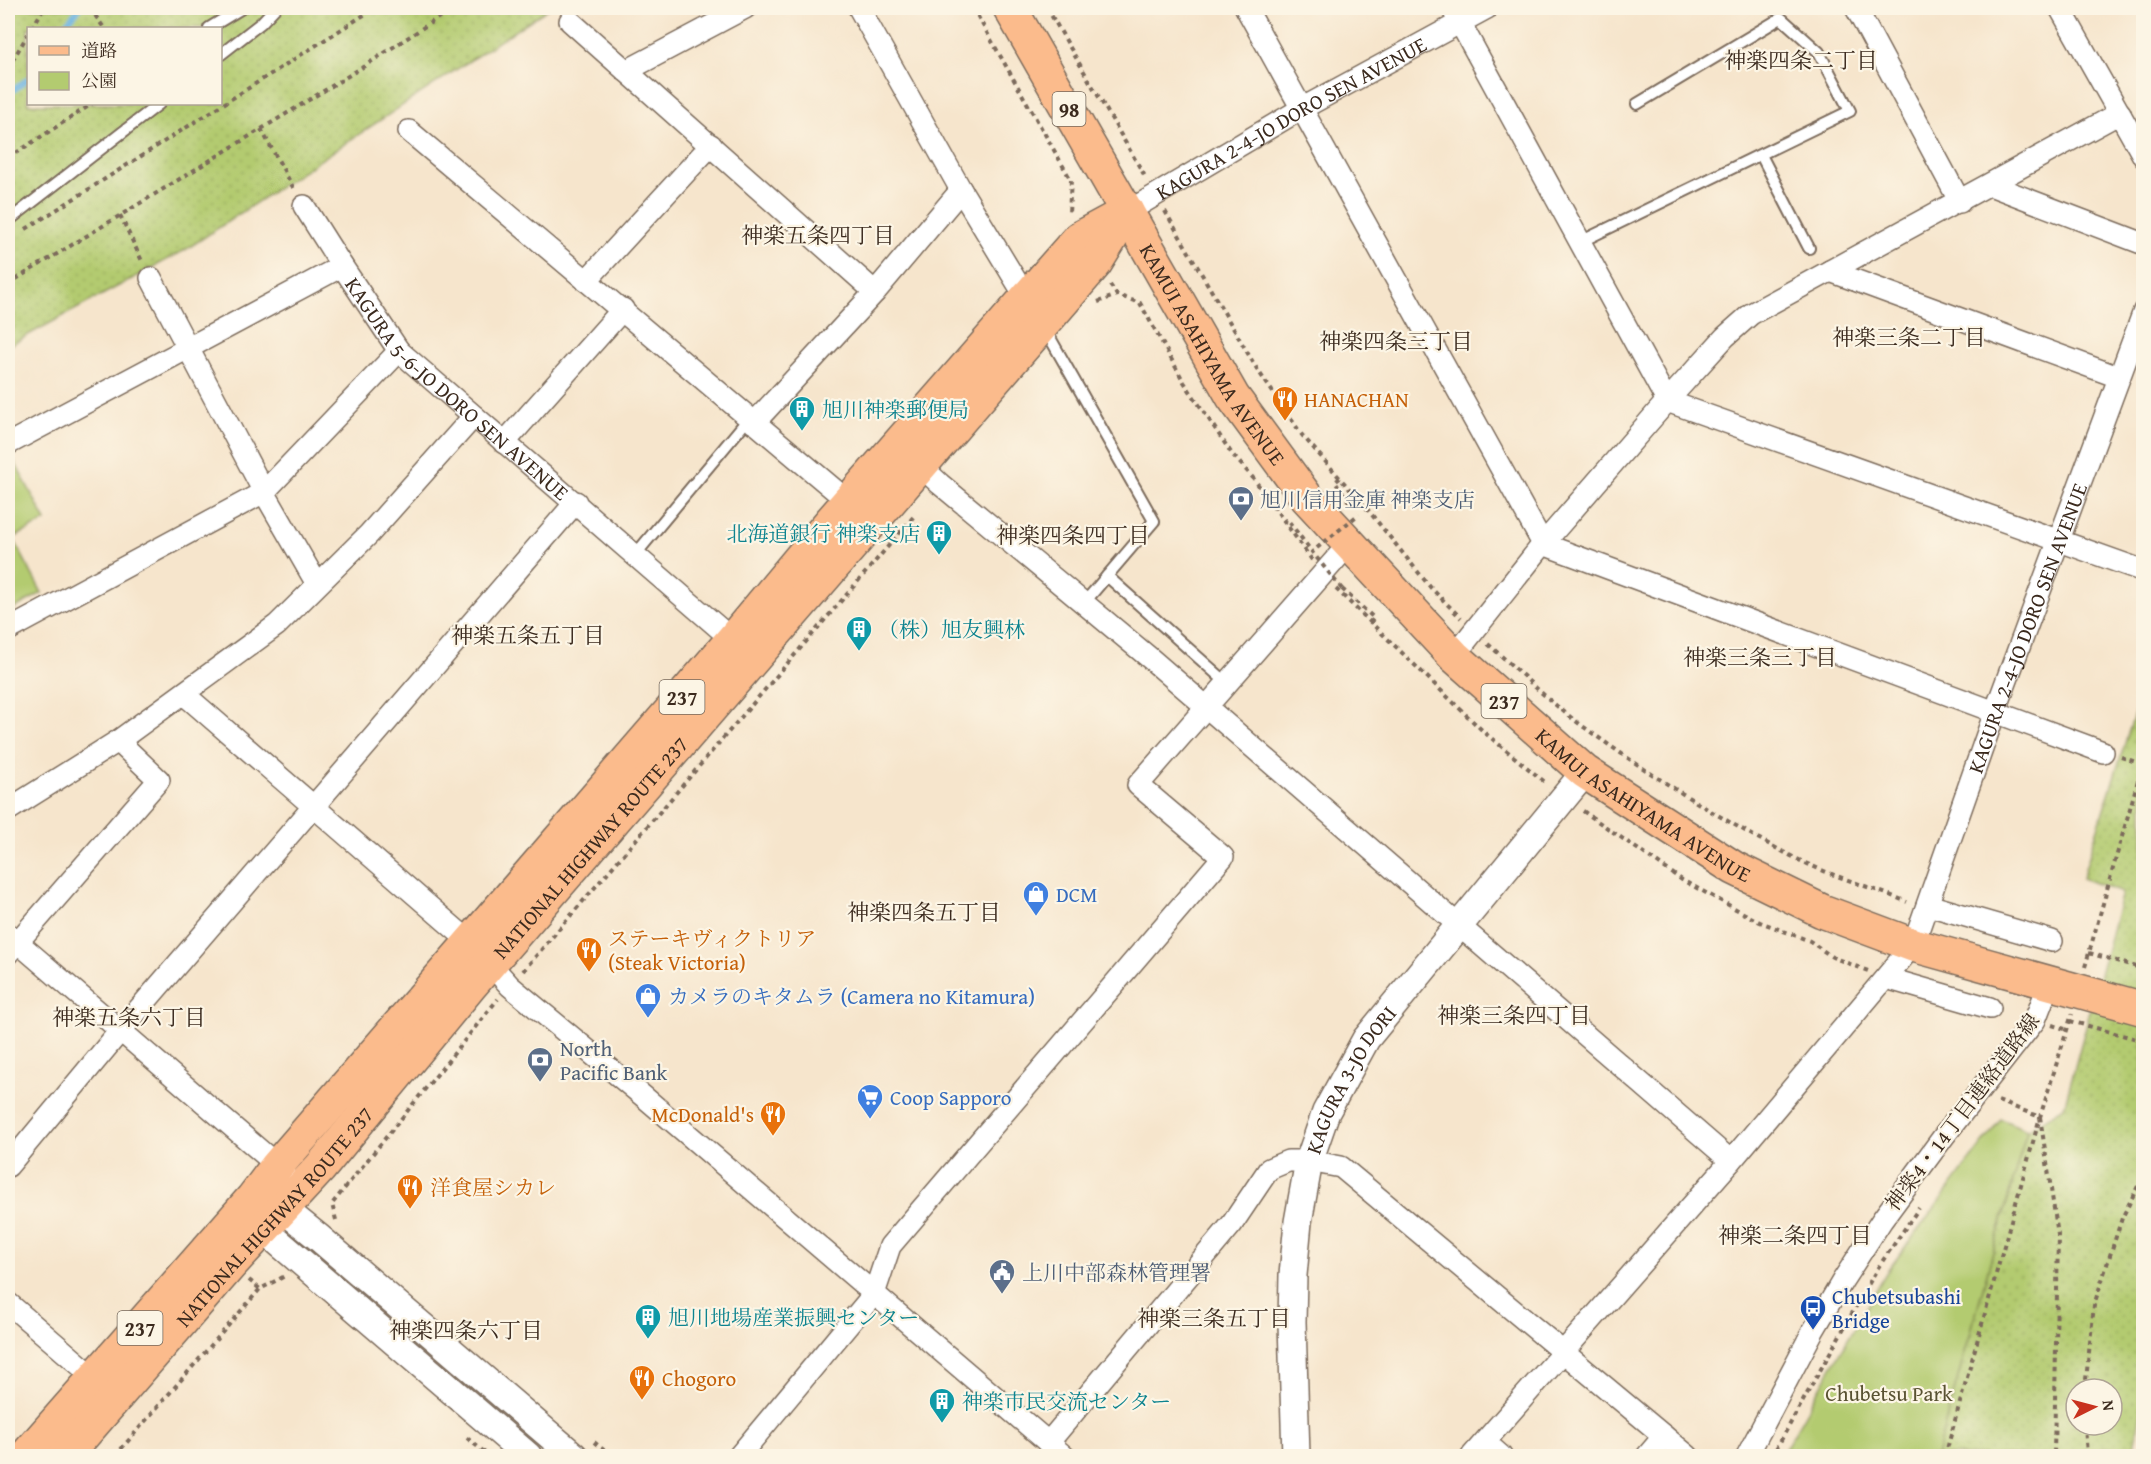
<svg xmlns="http://www.w3.org/2000/svg" width="2151" height="1464" viewBox="0 0 2151 1464" font-family="'Gentium Book Plus','Noto Serif JP',serif">
<style>
.grass{fill:url(#grass-dots);stroke:#777a47;stroke-width:1.5;fill-rule:evenodd}
.green{fill:#b3cb70;stroke:#777a47;stroke-width:1.5}
.lines{fill:none;stroke-linecap:round;stroke-linejoin:round}
.stream{stroke:#68b1e0;stroke-width:6}
.service-casing{stroke:#7c6b5b;stroke-width:14}
.minor-casing{stroke:#7c6b5b;stroke-width:24}
.tertiary-casing{stroke:#7c6b5b;stroke-width:30}
.primary-casing{stroke:#7c6b5b;stroke-width:36}
.trunk-casing{stroke:#7c6b5b;stroke-width:36}
.path{stroke:#7c6b5b;stroke-width:4;stroke-dasharray:4.5 4.5;stroke-linecap:butt}
.service{stroke:#fff;stroke-width:10}
.minor{stroke:#fff;stroke-width:21}
.tertiary{stroke:#fff;stroke-width:27}
.primary{stroke:#fbbb8c;stroke-width:33}
.trunk{stroke:#fbbb8c;stroke-width:33}
.path-bridge{stroke:#7c6b5b;stroke-width:4;stroke-dasharray:4.5 4.5;stroke-linecap:butt}
.labels{text-anchor:middle;dominant-baseline:central;stroke-width:4.5;stroke-linejoin:round;paint-order:stroke}
.shield{fill:#fcf5e5;stroke:#75675a;stroke-width:1.5}
.shield-label{font-size:20px;font-weight:bold;fill:#3b2a1e}
.street-label{font-size:21px;fill:#3b2a1e;stroke:#fcf5e5}
.food-label{font-size:21px;fill:#c56008;stroke:#fcf5e5;text-anchor:start}
.culture-label{font-size:21px;fill:#0d838f;stroke:#fcf5e5;text-anchor:start}
.service-label{font-size:21px;fill:#4e5e75;stroke:#fcf5e5;text-anchor:start}
.shop-label{font-size:21px;fill:#366cbe;stroke:#fcf5e5;text-anchor:start}
.transit-label{font-size:21px;fill:#164399;stroke:#fcf5e5;text-anchor:start}
.park-label{font-size:21px;fill:#595232;stroke:#fcf5e5}
.neighbourhood-label{font-size:22px;fill:#3b2a1e;stroke:#fcf5e5}
</style>
<defs>
<pattern id="grass-dots" width="8" height="8" patternUnits="userSpaceOnUse" patternTransform="scale(1.5)"><rect width="8" height="8" fill="#b3cb70"/><path d="M2 2h.1M6 6h.1" fill="none" stroke="#9bae61" stroke-width="1.8" stroke-linecap="round"/></pattern>
</defs>
<rect width="100%" height="100%" fill="#fcf5e5"/>
<filter id="ink" filterUnits="userSpaceOnUse"><feTurbulence type="fractalNoise" baseFrequency=".0167" numOctaves="2"/><feDisplacementMap in="SourceGraphic" scale="12" xChannelSelector="R" yChannelSelector="G"/><feConvolveMatrix kernelMatrix="1 2 1 2 8 2 1 2 1" color-interpolation-filters="sRGB"/></filter>
<filter id="wash" filterUnits="userSpaceOnUse"><feTurbulence type="fractalNoise" baseFrequency=".008" numOctaves="4" result="noise"/><feDisplacementMap in="SourceGraphic" scale="24" xChannelSelector="R" yChannelSelector="G"/><feGaussianBlur stdDeviation="1.35" result="paint"/><feColorMatrix in="noise" values="0 0 0 0 0 0 0 0 0 0 0 0 0 0 0 0 0 1.4 0 .05"/><feComposite in="paint" operator="in"/></filter>
<g filter="url(#wash)">
<rect width="100%" height="100%" fill="#f6e5cc"/>
<g class="grass">
<path d="M8,8H549L185,250L8,346ZM28,28H220V104H28Z"/>
<path d="M2143,687L2144,1399L2133,1451L2103,1447L2102,1456H1936L2027,1130L2064,1107L2122,893L2082,878ZM2076,1389H2112V1425H2076Z"/>
</g>
<g class="green">
<polygon points="12,457 46,521 13,538 42,593 8,612 8,460"/>
<polygon points="2001,1119 2027,1130 1936,1456 1781,1456 1886,1273"/>
</g>
<g class="lines">
<g class="stream">
<polyline points="62,28 80,8"/>
<polyline points="8,94 28,79"/>
</g>
</g>
</g>
<g filter="url(#ink)">
<g class="lines">
<g class="service-casing">
<g id="service">
<polyline points="209,28 242,8"/>
<polyline points="220,55 261,23 275,8"/>
<polyline points="1761,155 1809,248"/>
<polyline points="8,221 159,104"/>
<polyline points="1580,242 1850,111 1819,52 1781,18 1637,104"/>
<polyline points="1045,329 1154,521 1084,603"/>
<polyline points="635,555 749,418"/>
<polyline points="1107,576 1227,683"/>
</g>
</g>
<g class="minor-casing">
<g id="minor">
<polyline points="859,8 961,190 1027,299"/>
<polyline points="1246,8 1543,544 2103,752"/>
<polyline points="1452,8 1667,401 2144,571"/>
<polyline points="1856,8 1960,202"/>
<polyline points="2060,8 2144,157"/>
<polyline points="570,21 875,292"/>
<polyline points="626,71 745,8"/>
<polyline points="409,131 856,508"/>
<polyline points="1990,185 2144,244"/>
<polyline points="304,206 342,266"/>
<path id="s1" d="M1127,212L1301,109L1487,8"/>
<polyline points="1830,271 2118,377"/>
<polyline points="151,278 264,492 317,584"/>
<polyline points="586,281 711,145"/>
<polyline points="754,423 875,292 961,190"/>
<polyline points="504,443 623,309"/>
<path id="s2" d="M8,444L342,266L399,351L742,648"/>
<polyline points="912,458 940,484 1151,659 1731,1161"/>
<polyline points="8,630 264,492 399,351"/>
<polyline points="1454,656 1543,544 1667,401 1725,337 1751,314 2120,113"/>
<polyline points="185,695 470,942 510,986 643,1096 1064,1456"/>
<polyline points="8,810 118,741 277,625 369,534 474,416"/>
<polyline points="1928,905 2052,941"/>
<polyline points="8,934 285,1172"/>
<polyline points="8,953 159,780 118,741"/>
<polyline points="1886,978 1990,1008"/>
<polyline points="8,1166 120,1031 576,502"/>
<polyline points="8,1303 96,1379"/>
<polyline points="1485,1442 1501,1456"/>
<polyline points="1048,1443 1232,1224 1269,1169 1288,1161 1309,1161 1341,1167 1688,1456"/>
<polyline points="739,1456 874,1294 890,1246 1223,857 1138,785 1349,544"/>
<path id="s3" d="M1472,1456L1731,1161L1913,945L1995,712L2144,311"/>
<polyline points="1647,1456 1664,1436"/>
<polyline points="1747,1456 1813,1331 1843,1280 1882,1220 1944,1136 2035,1020 2049,984"/>
</g>
</g>
<g class="tertiary-casing">
<g id="tertiary">
<polyline points="265,1203 282,1208 318,1237 574,1456"/>
<polyline points="257,1212 263,1229 528,1456"/>
<path id="s4" d="M1296,1456L1292,1322L1293,1275L1298,1222L1309,1161L1326,1112L1366,1039L1585,772"/>
</g>
</g>
<g class="primary-casing">
<polyline id="primary" points="1010,8 1127,212"/>
</g>
<g class="trunk-casing">
<g id="trunk">
<path id="s5" d="M1127,212L1233,397L1307,498L1454,656L1585,772L1734,868L1822,911L1913,945L2144,1009"/>
<polyline points="26,1456 252,1199 277,1166 733,639 832,520 1079,238 1127,212"/>
<path id="s6" d="M65,1456L231,1264L320,1168L470,986L1095,264L1126,214"/>
</g>
</g>
<g class="path">
<polyline points="90,8 104,28"/>
<polyline points="973,8 1071,180 1069,213"/>
<polyline points="1047,8 1146,178"/>
<polyline points="32,28 44,8"/>
<polyline points="8,68 28,34"/>
<polyline points="261,129 294,189"/>
<polyline points="8,158 92,104"/>
<polyline points="1165,211 1257,369 1302,435 1368,510 1431,588 1461,618"/>
<polyline points="120,215 142,261"/>
<polyline points="26,229 375,8"/>
<polyline points="8,284 366,65 453,8"/>
<polyline points="1110,285 1117,295 1140,303 1184,382 1232,454 1254,479 1312,560"/>
<polyline points="1098,302 1117,295"/>
<polyline points="1340,478 1335,482 1350,503"/>
<polyline points="1283,522 1287,519 1312,552"/>
<polyline points="1336,589 1485,733 1546,783"/>
<polyline points="1342,589 1374,618 1370,623"/>
<path d="M1488,644C1521,673 1552,705 1588,730C1653,777 1722,820 1793,857C1830,876 1869,886 1907,902"/>
<polyline points="2121,757 2142,764"/>
<polyline points="1583,811 1682,880 1760,922 1810,941 1832,957 1868,971"/>
<polyline points="2089,953 2144,969"/>
<polyline points="2085,967 2144,759"/>
<polyline points="523,971 915,515"/>
<polyline points="2070,1021 2144,1041"/>
<polyline points="2052,1025 2068,1030"/>
<polyline points="1998,1101 2040,1117 2058,1235 2054,1456"/>
<polyline points="336,1220 332,1204 498,999"/>
<polyline points="249,1280 260,1289"/>
<polyline points="2085,1389 2094,1305 2122,1218 2144,1174"/>
<polyline points="2085,1425 2087,1456"/>
<polyline points="467,1438 489,1456"/>
<polyline points="594,1442 611,1456"/>
<polyline points="1776,1449 1877,1269 1919,1208"/>
<polyline points="115,1456 260,1289 285,1276"/>
<polyline points="1945,1456 2040,1117 2072,1014"/>
</g>
<use href="#service" class="service"/>
<use href="#minor" class="minor"/>
<use href="#tertiary" class="tertiary"/>
<use href="#primary" class="primary"/>
<use href="#trunk" class="trunk"/>
<polyline class="path-bridge" points="1342,589 1312,552 1359,514"/>
</g>
</g>
<defs>
<g id="restaurant-pin" transform="scale(1.35)"><path d="M0 17L-7.5 6A9.5 9.5 0 1 1 7.5 6Z" fill="#e8710a" stroke="#fcf5e5"/><path d="M-5-6h1v4h1v-4h1v4h1v-4h1v5L-1.5 .5V6h-2V.5L-5-1ZM5-6V6H3V1.5H1.5Q1.5-4 5-6Z" fill="#fff"/></g>
<g id="building-pin" transform="scale(1.35)"><path d="M0 17L-7.5 6A9.5 9.5 0 1 1 7.5 6Z" fill="#0f9aa8" stroke="#fcf5e5"/><path d="M-4-6H4V6H1V3H-1V6H-4ZM-2.5-4.3h1.7v1.8h-1.7ZM.8-4.3h1.7v1.8H.8ZM-2.5-1h1.7V.8h-1.7ZM.8-1h1.7V.8H.8Z" fill="#fff"/></g>
<g id="bank-pin" transform="scale(1.35)"><path d="M0 17L-7.5 6A9.5 9.5 0 1 1 7.5 6Z" fill="#5c6f8a" stroke="#fcf5e5"/><path d="M-6-4H6V4H-6ZM0-2.3a2.3 2.3 0 1 0 0 4.6a2.3 2.3 0 1 0 0-4.6Z" fill="#fff"/></g>
<g id="shop-pin" transform="scale(1.35)"><path d="M0 17L-7.5 6A9.5 9.5 0 1 1 7.5 6Z" fill="#3f7fe0" stroke="#fcf5e5"/><path d="M-5-2.5h2.3a2.7 3.5 0 0 1 5.4 0H5L5.5 6h-11ZM-1.5-2.5h3a1.5 2.3 0 0 0-3 0Z" fill="#fff"/></g>
<g id="supermarket-pin" transform="scale(1.35)"><path d="M0 17L-7.5 6A9.5 9.5 0 1 1 7.5 6Z" fill="#3f7fe0" stroke="#fcf5e5"/><path d="M-6-5.5h2.5l.6 2H6L4.5 2H-2.5L-4.4-4H-6ZM-1.5 3.2a1.3 1.3 0 1 0 .1 0ZM3 3.2a1.3 1.3 0 1 0 .1 0Z" fill="#fff"/></g>
<g id="civic-pin" transform="scale(1.35)"><path d="M0 17L-7.5 6A9.5 9.5 0 1 1 7.5 6Z" fill="#5c6f8a" stroke="#fcf5e5"/><path d="M-.6-6.5H3V-4.5H.6V-3L4-1V1h2V6H-6V1h2V-1L-.6-3ZM-1.2 2.5V6h2.4V2.5Z" fill="#fff"/></g>
<g id="bus-pin" transform="scale(1.35)"><path d="M0 17L-7.5 6A9.5 9.5 0 1 1 7.5 6Z" fill="#1a4fb4" stroke="#fcf5e5"/><path d="M-5-6H5V4H4V6H2V4H-2V6H-4V4H-5ZM-3.5-4V0h7V-4ZM-3.5 1.2v1.5H-2V1.2ZM2 1.2v1.5H3.5V1.2Z" fill="#fff"/></g>
</defs>
<g fill-rule="evenodd">
<use href="#restaurant-pin" x="1285" y="399"/>
<use href="#building-pin" x="802" y="409"/>
<use href="#bank-pin" x="1241" y="499"/>
<use href="#building-pin" x="939" y="533"/>
<use href="#building-pin" x="859" y="629"/>
<use href="#shop-pin" x="1036" y="894"/>
<use href="#restaurant-pin" x="589" y="950"/>
<use href="#shop-pin" x="648" y="996"/>
<use href="#bank-pin" x="540" y="1060"/>
<use href="#supermarket-pin" x="870" y="1097"/>
<use href="#restaurant-pin" x="773" y="1114"/>
<use href="#restaurant-pin" x="410" y="1187"/>
<use href="#civic-pin" x="1002" y="1272"/>
<use href="#bus-pin" x="1813" y="1308"/>
<use href="#building-pin" x="648" y="1317"/>
<use href="#restaurant-pin" x="642" y="1378"/>
<use href="#building-pin" x="942" y="1401"/>
</g>
<g class="labels">
<g class="shield">
<rect x="1052.5" y="92" width="33" height="34" rx="4.5"/>
<rect x="659.5" y="680" width="45" height="34" rx="4.5"/>
<rect x="1481.5" y="684" width="45" height="34" rx="4.5"/>
<rect x="117.5" y="1311" width="45" height="34" rx="4.5"/>
</g>
<g class="shield-label">
<text x="1069" y="109">98</text>
<text x="682" y="697">237</text>
<text x="1504" y="701">237</text>
<text x="140" y="1328">237</text>
</g>
<g class="street-label">
<text stroke="none"><textPath href="#s1" startOffset="189">KAGURA 2-4-JO DORO SEN AVENUE</textPath></text>
<text stroke="none"><textPath href="#s5" startOffset="166">KAMUI ASAHIYAMA AVENUE</textPath></text>
<text stroke="none"><textPath href="#s2" startOffset="548">KAGURA 5-6-JO DORO SEN AVENUE</textPath></text>
<text stroke="none"><textPath href="#s3" startOffset="1012">KAGURA 2-4-JO DORO SEN AVENUE</textPath></text>
<text stroke="none"><textPath href="#s5" startOffset="796">KAMUI ASAHIYAMA AVENUE</textPath></text>
<text stroke="none"><textPath href="#s6" startOffset="804">NATIONAL HIGHWAY ROUTE 237</textPath></text>
<text stroke="none"><textPath href="#s4" startOffset="388">KAGURA 3-JO DORI</textPath></text>
<text transform="translate(1962 1112) rotate(-53)">神楽4・14丁目連絡道路線</text>
<text stroke="none"><textPath href="#s6" startOffset="318">NATIONAL HIGHWAY ROUTE 237</textPath></text>
</g>
<g class="food-label">
<text x="1304" y="399">HANACHAN</text>
<text x="608" y="938">ステーキヴィクトリア<tspan x="608" dy="24">(Steak Victoria)</tspan></text>
<text x="754" y="1114" text-anchor="end">McDonald's</text>
<text x="430" y="1187">洋食屋シカレ</text>
<text x="662" y="1378">Chogoro</text>
</g>
<g class="culture-label">
<text x="822" y="409">旭川神楽郵便局</text>
<text x="920" y="533" text-anchor="end">北海道銀行 神楽支店</text>
<text x="878" y="629">（株）旭友興林</text>
<text x="668" y="1317">旭川地場産業振興センター</text>
<text x="962" y="1401">神楽市民交流センター</text>
</g>
<g class="service-label">
<text x="1260" y="499">旭川信用金庫 神楽支店</text>
<text x="560" y="1048">North<tspan x="560" dy="24">Pacific Bank</tspan></text>
<text x="1022" y="1272">上川中部森林管理署</text>
</g>
<g class="shop-label">
<text x="1056" y="894">DCM</text>
<text x="668" y="996">カメラのキタムラ (Camera no Kitamura)</text>
<text x="890" y="1097">Coop Sapporo</text>
</g>
<g class="transit-label">
<text x="1832" y="1296">Chubetsubashi<tspan x="1832" dy="24">Bridge</tspan></text>
</g>
<g class="park-label">
<text x="1889" y="1393">Chubetsu Park</text>
</g>
<g class="neighbourhood-label">
<text x="1801" y="60">神楽四条二丁目</text>
<text x="818" y="235">神楽五条四丁目</text>
<text x="1909" y="337">神楽三条二丁目</text>
<text x="1396" y="341">神楽四条三丁目</text>
<text x="1073" y="535">神楽四条四丁目</text>
<text x="528" y="635">神楽五条五丁目</text>
<text x="1760" y="657">神楽三条三丁目</text>
<text x="924" y="912">神楽四条五丁目</text>
<text x="1514" y="1015">神楽三条四丁目</text>
<text x="129" y="1017">神楽五条六丁目</text>
<text x="1795" y="1235">神楽二条四丁目</text>
<text x="1214" y="1318">神楽三条五丁目</text>
<text x="466" y="1330">神楽四条六丁目</text>
</g>
</g>
<rect width="2151" height="1464" fill="none" stroke="#fcf5e5" stroke-width="30"/>
<rect x="27" y="27" width="195" height="78" fill="#fcf5e5" stroke="#afa495" stroke-width="1.5"/>
<rect x="39" y="46" width="30" height="9" fill="#fbbb8c" stroke="#afa495" stroke-width="1.5"/>
<text x="81" y="57" font-size="18" fill="#3b2a1e">道路</text>
<rect x="39" y="72" width="30" height="18" fill="#b3cb70" stroke="#afa495" stroke-width="1.5"/>
<text x="81" y="87" font-size="18" fill="#3b2a1e">公園</text>
<g transform="translate(2094 1407) rotate(84)"><circle r="28" fill="#fcf5e5" stroke="#afa495" stroke-width="1.5"/>
<path d="M0-4.5L10 22L0 15L-10 22Z" fill="#c8321e"/>
<text y="-9" font-size="16" font-weight="bold" text-anchor="middle" fill="#3b2a1e">N</text>
</g>
</svg>
